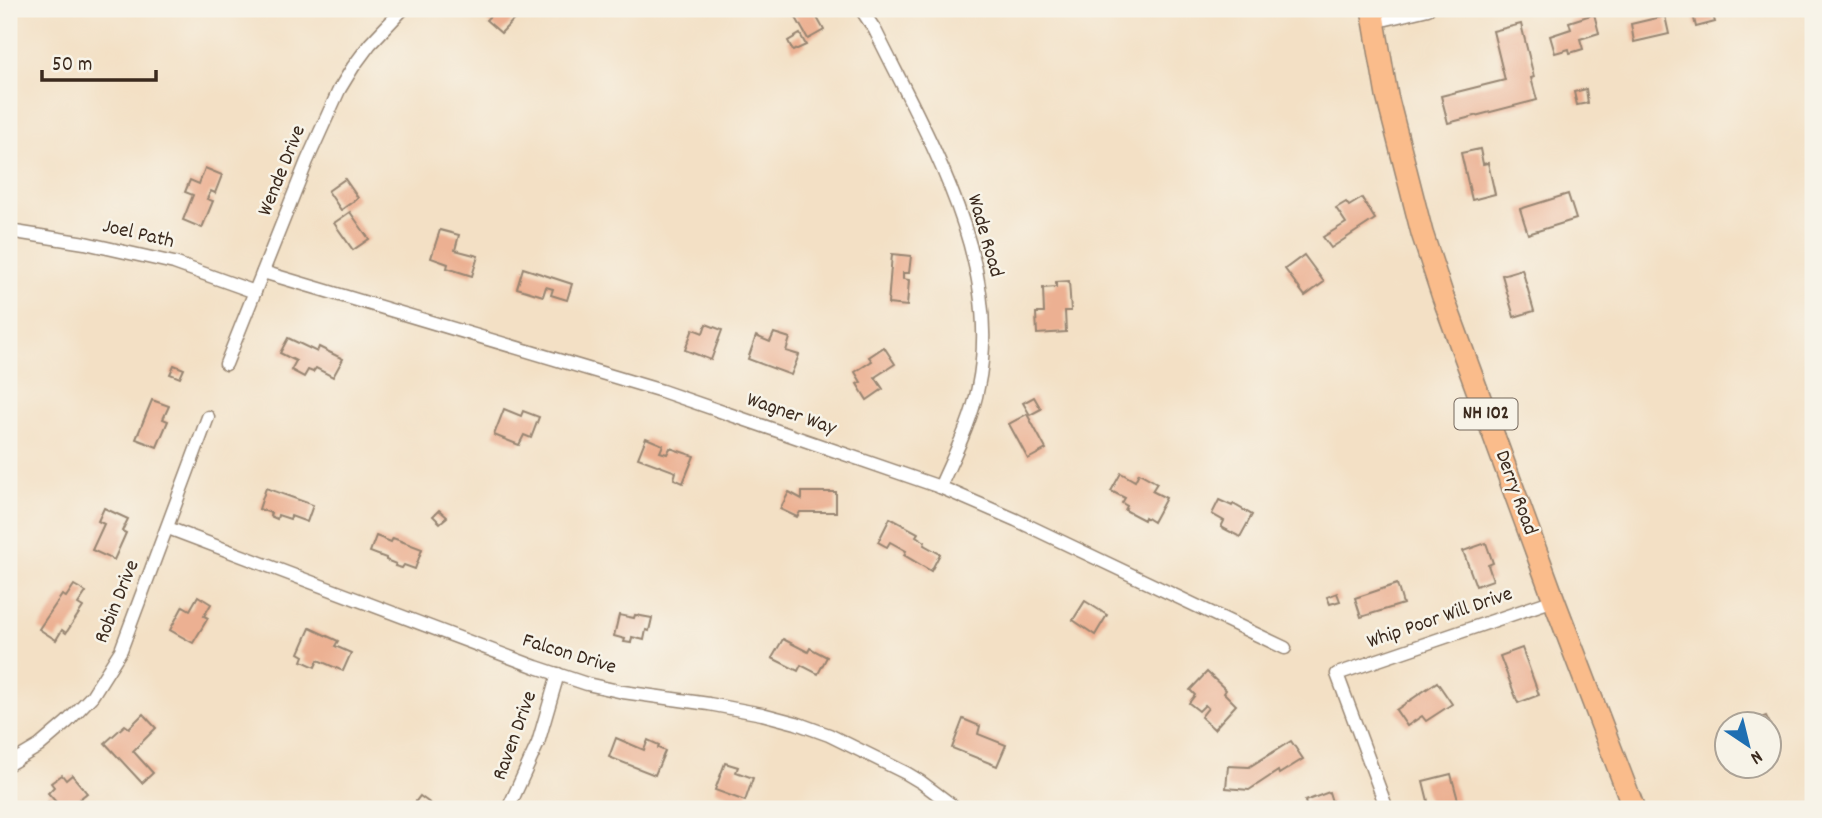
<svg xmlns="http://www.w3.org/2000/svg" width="1822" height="818" viewBox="0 0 1822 818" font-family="Dekko,sans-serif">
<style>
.building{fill:#ecb092}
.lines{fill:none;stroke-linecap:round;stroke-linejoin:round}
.minor-casing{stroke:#978572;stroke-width:15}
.primary-casing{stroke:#978572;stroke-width:24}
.minor{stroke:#fff;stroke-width:12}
.primary{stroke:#fabc8b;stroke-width:21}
.labels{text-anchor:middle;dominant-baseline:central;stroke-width:5;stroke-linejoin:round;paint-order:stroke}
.shield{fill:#f7f3e8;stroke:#73665b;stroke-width:2}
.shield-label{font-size:19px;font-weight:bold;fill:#3b2a1e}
.street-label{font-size:21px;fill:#3b2a1e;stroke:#f7f3e8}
</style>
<rect width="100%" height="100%" fill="#f7f3e8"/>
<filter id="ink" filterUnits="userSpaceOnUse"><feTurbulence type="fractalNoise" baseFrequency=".0143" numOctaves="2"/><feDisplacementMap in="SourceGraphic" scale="14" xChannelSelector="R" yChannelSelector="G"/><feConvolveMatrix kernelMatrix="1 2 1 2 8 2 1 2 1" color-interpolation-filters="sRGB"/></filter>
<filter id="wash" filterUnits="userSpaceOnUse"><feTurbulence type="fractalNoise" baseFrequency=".00686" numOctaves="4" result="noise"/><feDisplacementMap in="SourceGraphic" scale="28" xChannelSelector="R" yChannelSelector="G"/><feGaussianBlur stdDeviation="1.57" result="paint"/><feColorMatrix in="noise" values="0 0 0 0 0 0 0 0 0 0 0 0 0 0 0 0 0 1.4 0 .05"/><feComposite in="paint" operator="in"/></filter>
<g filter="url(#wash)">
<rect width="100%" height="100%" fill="#f3e0c5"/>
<g id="blocks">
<g class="building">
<polygon points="492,9 532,9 527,15 522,11 501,33 486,20 495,11"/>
<polygon points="780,9 816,9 818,12 815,14 824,30 808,39 791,9 783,14"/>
<polygon points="1696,9 1711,9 1715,22 1696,27 1692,10"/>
<polygon points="1594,14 1599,33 1580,39 1583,49 1570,53 1569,49 1555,53 1550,36 1571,29 1569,22"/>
<polygon points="1665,16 1669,34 1634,42 1631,24"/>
<polygon points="1521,24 1534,77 1531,78 1537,100 1448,123 1441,96 1505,80 1493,31"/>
<polygon points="800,34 806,45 793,51 788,41"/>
<polygon points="1586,89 1588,103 1577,105 1574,92"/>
<polygon points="1480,149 1483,164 1488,163 1495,194 1472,200 1461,153"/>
<polygon points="205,168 222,175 215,193 211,191 207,199 213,201 202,228 183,220 193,195 185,192 190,180 199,184"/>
<polygon points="345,179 358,198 341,210 328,191"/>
<polygon points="1568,194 1576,219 1528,234 1520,209"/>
<polygon points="1362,198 1375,219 1331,248 1323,237 1346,223 1336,208 1346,202 1349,206"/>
<polygon points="350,212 369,239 353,250 334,223"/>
<polygon points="440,230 459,235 455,250 478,256 472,276 447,268 448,264 431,258"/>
<polygon points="892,254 911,256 909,273 903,273 903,279 909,280 907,306 888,304"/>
<polygon points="1304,255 1324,282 1305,296 1285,269"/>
<polygon points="523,268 572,284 567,300 551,295 553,289 546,287 543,296 517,288"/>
<polygon points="1522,269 1534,311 1514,317 1502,275"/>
<polygon points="1069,281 1071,311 1065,311 1066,332 1037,334 1036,313 1044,313 1043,288 1056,287 1056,282"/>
<polygon points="706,324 722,330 711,360 685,350 693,329 703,333"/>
<polygon points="774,333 790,338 786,351 799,355 791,375 748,359 756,336 770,342"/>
<polygon points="288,338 317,352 319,347 343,359 333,377 316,368 313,372 308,370 304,377 291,370 296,361 280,353"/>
<polygon points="884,347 895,364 875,377 883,389 867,400 857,384 861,382 855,372 872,361 869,357"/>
<polygon points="174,365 184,369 180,378 170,374"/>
<polygon points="1034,397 1041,409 1030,415 1023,403"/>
<polygon points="152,400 169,406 163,419 168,421 157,447 136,439"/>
<polygon points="504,409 521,416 523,411 539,417 531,438 524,435 519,445 494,435"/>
<polygon points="1027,414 1046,449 1028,459 1009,424"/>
<polygon points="646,438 663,445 660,452 667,454 670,448 694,456 683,483 674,479 676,472 638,458"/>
<polygon points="1121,473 1135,481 1139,473 1157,483 1152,491 1166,498 1153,522 1145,517 1144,520 1125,510 1127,506 1122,503 1125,498 1111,491"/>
<polygon points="266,488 313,505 307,522 291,516 290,519 278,515 277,519 270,516 271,513 259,509"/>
<polygon points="789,492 802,499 802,492 836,492 836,512 800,512 797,517 780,509"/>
<polygon points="1219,500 1232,506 1233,504 1252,515 1240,537 1221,527 1224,521 1212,514"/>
<polygon points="104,508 128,519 122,531 126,533 114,560 92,550 104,524 98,521"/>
<polygon points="439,510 447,517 440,523 433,516"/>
<polygon points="890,518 918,533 916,536 925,542 924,545 940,554 931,571 904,555 906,551 890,542 887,547 878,542"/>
<polygon points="376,536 391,542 393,538 422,549 415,569 404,565 402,568 395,566 396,564 386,560 386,558 370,552"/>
<polygon points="1486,543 1493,563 1488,565 1493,580 1476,586 1463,551"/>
<polygon points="1397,584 1403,604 1361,617 1355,598"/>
<polygon points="74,585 86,592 78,604 83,607 66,633 62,630 56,640 39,629 62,595 66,597"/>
<polygon points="1337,593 1340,601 1330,604 1327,597"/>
<polygon points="198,596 211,604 204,616 208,618 193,643 170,630 183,606 190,610"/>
<polygon points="1085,601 1107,615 1095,635 1073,620"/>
<polygon points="619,615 634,618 635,615 652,618 649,631 646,630 644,640 632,637 631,643 624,642 625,639 614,636"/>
<polygon points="310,628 338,641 335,646 351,653 343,671 318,660 315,667 302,661 304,656 299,653"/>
<polygon points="783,639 808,652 810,648 827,657 818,674 801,665 798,671 772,658"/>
<polygon points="1522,648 1539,695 1518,703 1500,656"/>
<polygon points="1207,672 1226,690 1224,693 1236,705 1214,729 1201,717 1208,708 1205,705 1199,711 1189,703 1195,695 1190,690"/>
<polygon points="1437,682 1452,704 1426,721 1422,716 1407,726 1396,710"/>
<polygon points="143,714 156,728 133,751 153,773 142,783 105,743 125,725 129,728"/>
<polygon points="1766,716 1770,724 1748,724 1748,723"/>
<polygon points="963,719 980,726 978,734 1006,745 997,766 952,748"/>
<polygon points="616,738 644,750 648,740 659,745 658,748 665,751 655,775 609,757"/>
<polygon points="1291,741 1303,759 1279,774 1278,771 1249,790 1226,788 1228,766 1249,767"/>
<polygon points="725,763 738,767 736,772 753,778 745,801 715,790"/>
<polygon points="1451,774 1459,804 1454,806 1455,809 1430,809 1423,781"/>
<polygon points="62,775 66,780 72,775 87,793 71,806 73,809 38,809 48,802 51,806 56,802 48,793 54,787 51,783"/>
<polygon points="1329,792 1333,805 1330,806 1331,809 1307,809 1305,801"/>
<polygon points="420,796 438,809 410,809"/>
</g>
</g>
</g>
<g filter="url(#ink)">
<use href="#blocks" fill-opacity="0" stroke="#978572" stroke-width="2"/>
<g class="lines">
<g class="minor-casing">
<g id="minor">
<path d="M861,9L875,30C928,138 1004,263 978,387C972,421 954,455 940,487"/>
<polyline points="1374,22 1428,9"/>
<polyline points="9,231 85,243 174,263 255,292"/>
<polyline points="263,272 662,391 940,487 1016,520 1285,648"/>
<polyline points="226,364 307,161 339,90 353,67 370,44 403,9"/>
<polyline points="168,528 536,667 587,684 623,692 709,704 762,714 796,723 829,735 906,773 921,782 957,809"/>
<polyline points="9,764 39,746 67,722 92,696 121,650 208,417"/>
<polyline points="508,809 538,743 558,674"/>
<polyline points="1387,809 1337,674 1554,600"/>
</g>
</g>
<g class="primary-casing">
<polyline id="primary" points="1372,9 1387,96 1422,233 1443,297 1554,600 1634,809"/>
</g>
<use href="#minor" class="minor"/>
<use href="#primary" class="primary"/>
</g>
</g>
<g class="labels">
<rect class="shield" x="1454.5" y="398.5" width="63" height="31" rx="5"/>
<g class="shield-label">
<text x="1486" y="414">NH 102</text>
</g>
<g class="street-label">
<text transform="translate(283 171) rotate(-68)">Wende Drive</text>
<text transform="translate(138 235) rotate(13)">Joel Path</text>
<text transform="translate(984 236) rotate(74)">Wade Road</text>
<text transform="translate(791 415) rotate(19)">Wagner Way</text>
<text transform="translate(1515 493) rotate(70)">Derry Road</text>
<text transform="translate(118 602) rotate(-68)">Robin Drive</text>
<text transform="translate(1440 619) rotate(-19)">Whip Poor Will Drive</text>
<text transform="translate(569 655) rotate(17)">Falcon Drive</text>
<text transform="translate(516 736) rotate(-70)">Raven Drive</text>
</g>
</g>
<rect width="1822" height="818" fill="none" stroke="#f7f3e8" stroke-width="35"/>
<g transform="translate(1748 745) rotate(145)"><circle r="33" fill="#f7f3e8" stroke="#aca397" stroke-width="2"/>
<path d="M0-5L12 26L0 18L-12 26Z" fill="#1f6fb2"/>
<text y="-10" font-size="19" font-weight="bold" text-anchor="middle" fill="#3b2a1e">N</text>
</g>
<path d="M42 70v10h114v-10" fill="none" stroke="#3b2a1e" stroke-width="3.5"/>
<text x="52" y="70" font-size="21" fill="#3b2a1e" stroke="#f7f3e8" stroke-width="5" paint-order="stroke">50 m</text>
</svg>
